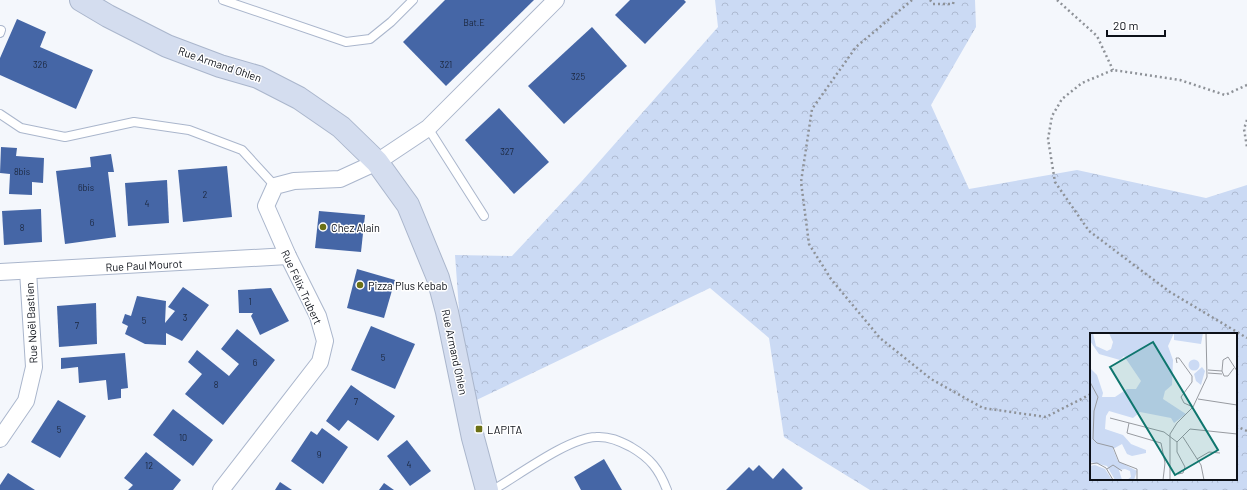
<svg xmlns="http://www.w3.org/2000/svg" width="1247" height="490" viewBox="0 0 1247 490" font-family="Barlow,sans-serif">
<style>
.forest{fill:url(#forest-crowns);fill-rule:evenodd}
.building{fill:#4566a6}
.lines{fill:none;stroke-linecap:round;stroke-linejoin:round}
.service-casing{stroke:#aab6cc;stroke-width:10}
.minor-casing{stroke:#aab6cc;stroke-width:18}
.secondary-casing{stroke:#aab6cc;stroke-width:24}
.path{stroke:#8e9298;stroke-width:2.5;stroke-dasharray:2 3;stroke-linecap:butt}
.service{stroke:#fff;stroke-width:8}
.minor{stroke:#fff;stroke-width:16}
.secondary{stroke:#d4ddef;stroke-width:22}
.poi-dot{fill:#6b7015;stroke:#fff;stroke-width:1.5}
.labels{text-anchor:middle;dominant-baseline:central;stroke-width:3;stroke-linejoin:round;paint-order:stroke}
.number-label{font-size:9px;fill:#1b263c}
.street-label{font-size:11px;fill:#0d1119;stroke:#fff}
.poi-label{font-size:11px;fill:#0d1119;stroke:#fff;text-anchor:start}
.inset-road{fill:none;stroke:#989ba1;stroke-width:1}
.view{fill:#0f766e;fill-opacity:0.15;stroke:#0f766e;stroke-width:2}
.inset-edge{fill:none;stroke:#0d1119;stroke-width:2}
</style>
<defs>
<pattern id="forest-crowns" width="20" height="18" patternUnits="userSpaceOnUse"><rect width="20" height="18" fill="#cbdaf4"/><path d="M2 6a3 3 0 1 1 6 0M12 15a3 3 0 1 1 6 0" fill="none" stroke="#adbad1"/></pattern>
</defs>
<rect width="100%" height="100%" fill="#f4f7fc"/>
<path class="forest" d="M715,0H975L976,27L931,105L969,189L1077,170L1206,198L1247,185V490H870L784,437L769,338L710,288L466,405L455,255L512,256L582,181L718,27ZM1091,334H1236V479H1091Z"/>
<g class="building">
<polygon points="445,0 534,0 446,86 403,42"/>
<polygon points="630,0 684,0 686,2 645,44 615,15"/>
<polygon points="17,19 46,32 40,47 93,70 76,109 0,75 0,58"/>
<polygon points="592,27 627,66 564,124 528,86"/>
<polygon points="499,108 549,162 514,194 465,140"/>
<polygon points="1,147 17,148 16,156 44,158 43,183 32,182 32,195 9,194 10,174 0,173"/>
<polygon points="111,154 114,172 108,172 116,237 65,244 56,171 91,167 90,157"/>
<polygon points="227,166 232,217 183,222 178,170"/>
<polygon points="167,180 169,223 128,226 125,183"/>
<polygon points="41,209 42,242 4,245 2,211"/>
<polygon points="319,211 365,215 361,252 315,248"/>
<polygon points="357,269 395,280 384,318 347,308"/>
<polygon points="183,287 209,305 182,341 166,333 166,345 145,344 125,334 128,326 122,323 125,314 131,316 137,296 166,301 165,323 175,311 168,307"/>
<polygon points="271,288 289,321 260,335 251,316 253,313 239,313 238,290"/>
<polygon points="96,303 97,344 59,347 57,306"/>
<polygon points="371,326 415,344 395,389 351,370"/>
<polygon points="237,329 275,360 223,425 185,394 202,374 188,362 197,350 229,376 239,364 221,349"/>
<polygon points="125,353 128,388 121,389 121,398 108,400 106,380 79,383 78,367 61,369 61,358"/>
<polygon points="351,385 395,416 378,441 348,420 339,431 326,421"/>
<polygon points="58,400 86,416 60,458 31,442"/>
<polygon points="173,409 213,440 193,466 153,435"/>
<polygon points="322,428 348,447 323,484 291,461 311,431 317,435"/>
<polygon points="407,440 431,471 410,486 387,456"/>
<polygon points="146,452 181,480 173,490 128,490 133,485 124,478"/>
<polygon points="604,459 622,490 581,490 574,477"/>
<polygon points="759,465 773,479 783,468 803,488 801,490 726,490 749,467 753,471"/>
<polygon points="8,473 35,490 0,490 0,485"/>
<polygon points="280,482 292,490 275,490"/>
<polygon points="384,483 394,490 379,490"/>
</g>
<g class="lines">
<g class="service-casing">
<g id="service">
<polyline points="223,0 346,42 370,39 391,22 413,0"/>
<polyline points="0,33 1,30"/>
<polyline points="0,114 21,128 65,137 134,122 189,130 242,150 275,186"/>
<polyline points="428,128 484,216"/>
<path d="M493,490C519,475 568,438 596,437C609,436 620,441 631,447C650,458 659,469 667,490"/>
</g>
</g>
<g class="minor-casing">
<g id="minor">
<polyline points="0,272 288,256"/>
<polyline points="0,439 26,401 34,367 28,271"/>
<polyline points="221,490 320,362 325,341 318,316 288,256 266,206 275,186 294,181 340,179 377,162 428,128 556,0"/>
</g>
</g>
<g class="secondary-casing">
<polyline id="secondary" points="81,0 108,16 167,46 220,66 258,77 299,98 341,127 377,162 408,205 438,278 447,312 473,438 487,490"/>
</g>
<g class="path">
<polyline points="912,0 856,47 812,109 801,182 809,244 831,279 880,338 931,379 983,408 1046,417 1091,394"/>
<polyline points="930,0 933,4 953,4 954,0"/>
<polyline points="1057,0 1097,36 1113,70"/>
<polyline points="1247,85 1225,95 1180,80 1113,70 1082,83 1062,99 1052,116 1048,139 1055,182 1089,231 1170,292 1247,338"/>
<polyline points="1247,120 1244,129 1247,147"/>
<polyline points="1236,426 1247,431"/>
</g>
<use href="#service" class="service"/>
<use href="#minor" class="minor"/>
<use href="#secondary" class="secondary"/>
</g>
<g class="poi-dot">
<circle cx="323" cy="227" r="4"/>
<circle cx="360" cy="285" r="4"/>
<rect x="475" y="425" width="8" height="8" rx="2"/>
</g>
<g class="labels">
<g class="number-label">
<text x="474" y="22">Bat.E</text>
<text x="40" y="64">326</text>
<text x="446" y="64">321</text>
<text x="578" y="76">325</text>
<text x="507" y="151">327</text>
<text x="22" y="171">8bis</text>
<text x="86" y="187">6bis</text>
<text x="205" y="194">2</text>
<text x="147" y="203">4</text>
<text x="92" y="222">6</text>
<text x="22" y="227">8</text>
<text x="250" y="301">1</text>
<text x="185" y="317">3</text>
<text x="144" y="320">5</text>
<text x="77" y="325">7</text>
<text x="383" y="357">5</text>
<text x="255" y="362">6</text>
<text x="216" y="384">8</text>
<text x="356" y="401">7</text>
<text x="59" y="429">5</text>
<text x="183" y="437">10</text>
<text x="319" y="454">9</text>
<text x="409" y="464">4</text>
<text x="149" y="465">12</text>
</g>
<g class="street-label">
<text transform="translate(220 64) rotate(19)">Rue Armand Ohlen</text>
<text transform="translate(144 265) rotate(-3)">Rue Paul Mourot</text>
<text transform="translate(302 287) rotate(65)">Rue Félix Trubert</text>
<text transform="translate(31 323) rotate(-93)">Rue Noël Bastien</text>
<text transform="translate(455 352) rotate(78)">Rue Armand Ohlen</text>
</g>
<g class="poi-label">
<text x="331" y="227">Chez Alain</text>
<text x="368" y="285">Pizza Plus Kebab</text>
<text x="487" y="429">LAPITA</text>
</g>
</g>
<g transform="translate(1090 333)">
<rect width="147" height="147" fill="#f4f7fc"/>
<path d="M98.5 32a5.5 5.5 0 1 1 11 0a5.5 5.5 0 1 1-11 0ZM112,34L115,38L111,52L106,48L104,41Z" fill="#cbdaf4"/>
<path d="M0,0H3L6,13L17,18L21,16L23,9L19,0H84L78,13L83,27L82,52L75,58L73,66L96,81L84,90L81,85L50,79L43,85L19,78L16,83L15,96L33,102L41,111L56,117V120L42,123L37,121L32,111L23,116L28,128L47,138L44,147H37L41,144L40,138L35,136L29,137L32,147H25L17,133L0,129V35L7,42L13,60L12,64H25L37,56H46L51,48L34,23L30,27L9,21L0,8Z" fill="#cbdaf4"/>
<path d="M84,0H113L111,11L84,7Z" fill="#cbdaf4"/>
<path d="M5,132L15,136L22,147H0V133Z" fill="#cbdaf4"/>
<path class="inset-road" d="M85,0H102M87,30L86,25H89L102,43V49L91,64L94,70L103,74M118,37L132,38L133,27L138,24L147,38M132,38L134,43H138L144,35M118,40L132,41M0,49L8,64L4,78M108,66L147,72M4,78L3,106L7,110L23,114L29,129L47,136V147M20,85L74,99L87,109L100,96L147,101M39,90L37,100L71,110L75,130L73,147M93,104L111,132L114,147M87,109V119L95,134L93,140L88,141M107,126L119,119L130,120M0,131L7,130L16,135L23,147M17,136L23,132L32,138M80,147V101L87,90L103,74L117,44L116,0"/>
<path class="view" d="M63,9L128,117L85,142L20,34Z"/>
<rect width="147" height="147" class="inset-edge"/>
</g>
<path d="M1107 30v6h58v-6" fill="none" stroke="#0d1119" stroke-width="2"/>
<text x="1113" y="30" font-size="12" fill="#0d1119" stroke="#ffffff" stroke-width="3" paint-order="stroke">20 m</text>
</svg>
